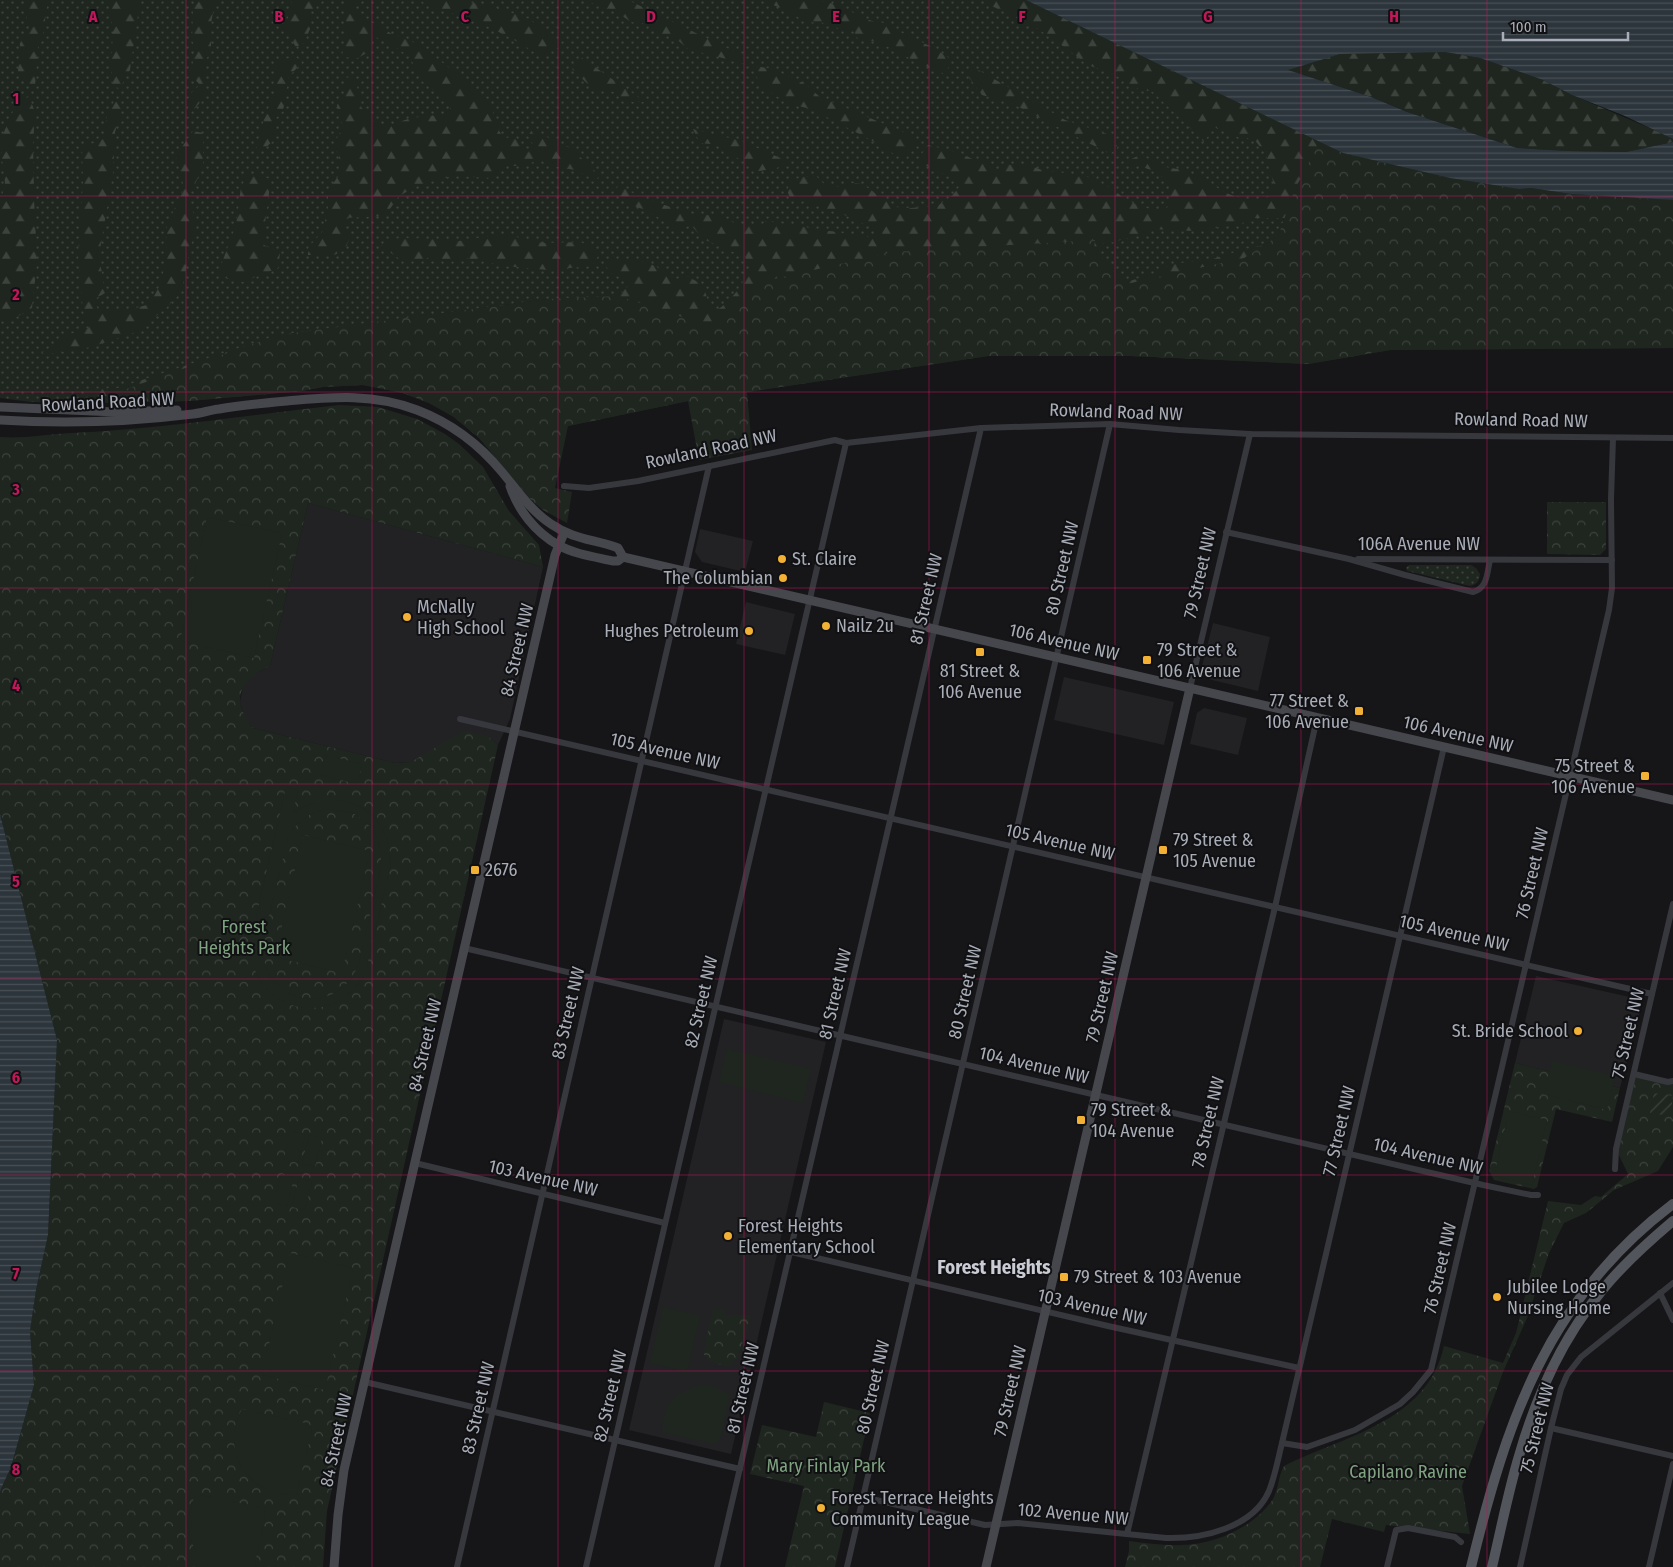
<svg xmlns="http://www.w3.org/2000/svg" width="1673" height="1567" viewBox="0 0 1673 1567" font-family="'Fira Sans Condensed',sans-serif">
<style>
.built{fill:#222225}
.grass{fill:url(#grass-dots)}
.forest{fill:url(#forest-firs);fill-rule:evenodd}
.park{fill:url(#park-crowns)}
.garden{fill:url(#garden-furrows)}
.pitch{fill:#1e261f;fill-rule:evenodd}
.water{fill:url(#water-rules)}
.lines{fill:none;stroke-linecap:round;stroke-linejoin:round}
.street{stroke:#37383d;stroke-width:6}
.secondary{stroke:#45474d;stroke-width:9}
.primary{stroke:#53555c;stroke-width:10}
.grid{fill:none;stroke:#c2185b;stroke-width:1;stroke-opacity:0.55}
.poi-dot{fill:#f2b134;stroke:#111113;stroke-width:2}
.labels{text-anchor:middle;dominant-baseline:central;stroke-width:4;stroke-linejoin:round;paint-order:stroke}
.street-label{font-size:18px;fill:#a8adb8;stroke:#111113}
.poi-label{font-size:18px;fill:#a8adb8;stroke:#111113;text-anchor:start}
.park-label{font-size:18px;fill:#7fa381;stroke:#111113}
.neighbourhood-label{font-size:19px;font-weight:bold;fill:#c9ccd4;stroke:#111113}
.grid-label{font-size:16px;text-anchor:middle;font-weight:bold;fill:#c2185b;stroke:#111113;stroke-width:4;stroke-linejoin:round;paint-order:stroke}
</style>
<defs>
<pattern id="grass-dots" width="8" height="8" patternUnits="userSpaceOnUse" patternTransform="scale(1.25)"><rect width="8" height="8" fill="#1e261f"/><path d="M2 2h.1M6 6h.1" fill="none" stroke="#3c433d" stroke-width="1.8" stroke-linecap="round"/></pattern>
<pattern id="forest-firs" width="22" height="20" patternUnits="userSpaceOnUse" patternTransform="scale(1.25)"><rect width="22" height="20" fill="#1e261f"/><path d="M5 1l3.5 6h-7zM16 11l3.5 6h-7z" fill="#3c433d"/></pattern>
<pattern id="park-crowns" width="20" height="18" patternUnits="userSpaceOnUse" patternTransform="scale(1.25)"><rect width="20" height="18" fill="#1e261f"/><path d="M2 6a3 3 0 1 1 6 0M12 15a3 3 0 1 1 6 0" fill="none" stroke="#3c433d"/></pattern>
<pattern id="garden-furrows" width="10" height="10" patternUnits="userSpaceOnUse" patternTransform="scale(1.25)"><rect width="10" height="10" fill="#1e261f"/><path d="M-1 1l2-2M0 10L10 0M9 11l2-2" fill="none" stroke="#3c433d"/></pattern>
<pattern id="water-rules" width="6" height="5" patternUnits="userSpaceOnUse" patternTransform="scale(1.25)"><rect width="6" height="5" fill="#2c353c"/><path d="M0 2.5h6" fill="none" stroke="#485056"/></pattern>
</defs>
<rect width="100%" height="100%" fill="#161618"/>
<g class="built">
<polygon points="308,503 543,567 510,719 498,745 489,737 411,762 395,763 253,728 244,717 240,702 243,687 250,677 270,666"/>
<polygon points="700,529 753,541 745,572 702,562 695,552"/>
<polygon points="746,602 795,614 785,655 736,644"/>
<polygon points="1213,623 1270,637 1258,691 1208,679 1201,670"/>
<polygon points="1064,677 1174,702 1164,745 1054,720"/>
<polygon points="1204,708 1247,718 1238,755 1190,744 1197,713"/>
<polygon points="1536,976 1643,1000 1620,1088 1515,1063"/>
<polygon points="724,1019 826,1042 731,1454 629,1430"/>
</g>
<g class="grass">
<polygon points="0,0 1026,0 1320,141 1295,189 1278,236 1244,258 1122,285 713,327 549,299 401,319 181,368 87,403 31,402 0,398"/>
<path d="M1409,565H1471L1476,568L1480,574C1479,582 1477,584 1470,586L1407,571L1406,568Z"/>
</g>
<g class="forest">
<polygon points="25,0 48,0 43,34 39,39 38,47 35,86 24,81 18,71 20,43 31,28 27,19"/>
<polygon points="109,0 140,0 130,70 120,88 113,87 111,65 113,32"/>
<path d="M200,0H215L211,24V52L204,62C208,91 208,96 187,117L190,94L200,85L190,74L194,58L198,51L192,41L193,8Z"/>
<polygon points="292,0 319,0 309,15 310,29 304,43 296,47 285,30"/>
<polygon points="346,0 356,0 356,8 369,21 394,35 418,44 461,77 494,108 492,118 500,125 499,131 504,138 515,137 524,149 535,148 528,136 532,130 572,149 600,176 595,180 575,170 548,165 539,159 525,166 503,166 493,178 452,176 421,184 399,196 385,216 344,218 344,228 350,237 345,250 334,255 308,255 308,248 323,231 328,207 328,191 339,175 339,154 332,147 343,127 337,105 344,95 345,78 355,76 361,107 376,124 390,125 411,118 447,114 452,104 423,82 409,56 387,42 373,36 370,51 358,58 342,57 346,27"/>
<path d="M420,0H457L491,6L529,19L563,45L542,57C519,42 495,29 470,19C453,12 434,11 420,0Z"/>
<polygon points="583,0 628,0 741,55 749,65 688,49 674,37 660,35 650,24 631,22 615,11"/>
<polygon points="760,0 817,0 834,4 874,22 886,23 896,30 932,47 952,60 945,74 916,62 893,49 873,41 858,39 853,30 841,30 828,23 806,22 786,10"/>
<path d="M983,0H1026L1343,153L1450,178L1519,189L1571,194L1673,200V348L1390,350L1308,364L1132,356H988L747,392L688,401L568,426L505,467L479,438L454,417L429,403L403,393L363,385L323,387L302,391L189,401L87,403L88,389L118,388L278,335L549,299L618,296L631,283L609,272L604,261C632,257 652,258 673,280L687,276L703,285L708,301L717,310C733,300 742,285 750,268L745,257L703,239L691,225L678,230L648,211L631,205L615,191L619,185L639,197L693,214L719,216L739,225L760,226L766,221L874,238L879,231L840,213L790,197L787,191L790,182L801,177L816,176L824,184L839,187L851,183L862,184L895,207L911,208L937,206L952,196L959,187V180L946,176L932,167L915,164L928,145L959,153L975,160L990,161L996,173L1008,165L1025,164L1045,171L1066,173L1093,178L1115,191L1126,200L1146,208L1163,211L1171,204L1169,191L1170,183L1152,170L1125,162L1140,155L1165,167L1183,170L1192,176H1203C1214,188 1232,198 1249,199C1255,200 1262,198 1269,197L1274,185L1266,154L1253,138H1240L1214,127L1204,142L1153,92L1131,87L1116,75L1088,65L1056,41L1020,17L991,6ZM1250,218H1285L1278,236L1265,245L1245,249L1213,259L1172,264L1150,275L1126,282C1115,276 1109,265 1100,256L1103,243L1117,242L1123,238L1132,239L1138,234L1144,235L1153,229L1193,231L1241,224Z"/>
<polygon points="1445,52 1480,58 1543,80 1572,95 1661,133 1673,139 1673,142 1626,152 1568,151 1517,148 1407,112 1371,97 1287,70 1339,54"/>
<polygon points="295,56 302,63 289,76 283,111 275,119 275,139 261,152 256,150 264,119 274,95 275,69 280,61"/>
<polygon points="582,58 645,102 624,102 615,92 592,88 572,69"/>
<polygon points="756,66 772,69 805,84 820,97 915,137 920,143 904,160 871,140 811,109 790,104 758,85"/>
<polygon points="975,68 1065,120 1107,134 1118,147 1110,154 1013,104 982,95 967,75"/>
<polygon points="29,97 35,112 33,143 34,198 37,262 32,308 15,318 0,322 0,205 5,183 0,141 18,100"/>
<polygon points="115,100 122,110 115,132 113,173 99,255 105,293 93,300 99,311 129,310 150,304 161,283 166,258 167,225 184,188 176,156 193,131 203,133 203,167 189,197 196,223 181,292 166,308 136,332 91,347 49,354 42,353 70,334 89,328 83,311 78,255 83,182 82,148 103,139 108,111"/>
<polygon points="693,129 715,135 739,140 787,161 777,168 754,172 745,159 725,156 721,145 700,143"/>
<polygon points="248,174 271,179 265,223 264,245 280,253 278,268 243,282 217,276 236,225 241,187"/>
<polygon points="502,234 544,243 581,242 600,253 592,266 548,270 506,266 465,258 447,263 433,257 404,262 381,246 387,239 412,238 459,241"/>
</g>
<g class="park">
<polygon points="1320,141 1343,153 1450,178 1519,189 1531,188 1571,194 1673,200 1673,348 1390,350 1308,364 1132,356 988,356 747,392 752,450 699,460 688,401 568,426 555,488 572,492 567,523 543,510 532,501 479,438 454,417 429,403 403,393 363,385 323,387 302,391 189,401 87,403 278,335 549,299 618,296 713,327 756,283 892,252 1095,240 1093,259 1122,285 1244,258 1278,236 1295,189"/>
<path d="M339,405L378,407L417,419L445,434L459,444L483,467L509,511L539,545L543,567L308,503L270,666C239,681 230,700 253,728L395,763L411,762L464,731L489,737L498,745L327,1511L323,1567H0V1491L11,1467L34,1385L30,1331L36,1290L48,1235L57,1040L0,814V437C24,439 48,434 72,433C162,429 250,415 339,405Z"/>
<polygon points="1547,502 1606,502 1606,549 1600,555 1547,554"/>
<polygon points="1515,1063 1620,1088 1612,1122 1556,1109 1537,1187 1534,1189 1494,1180 1489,1171"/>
<path d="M1634,1074L1673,1081V1147L1658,1171L1614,1190L1586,1213L1564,1223L1549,1253L1527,1318L1503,1372L1462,1486L1470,1534L1386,1525L1384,1532L1332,1519L1320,1567H1125L1129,1551V1541C1146,1543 1165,1546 1183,1545C1216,1544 1254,1527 1273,1499C1279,1488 1278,1476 1284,1466C1344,1436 1427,1422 1444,1346L1503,1363L1516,1333L1548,1201L1581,1205L1595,1196L1601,1197L1628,1174L1616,1149Z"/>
<path d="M713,1309H723L725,1315H751L738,1357L729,1366C718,1365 712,1363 704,1355L706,1340Z"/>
<polygon points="824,1402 870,1413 835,1567 785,1567 804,1486 750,1474 762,1425 816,1437"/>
</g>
<polygon class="garden" points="1654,1093 1673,1096 1670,1116 1650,1113"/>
<g class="pitch">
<polygon points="207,517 282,533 254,658 180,641"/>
<polygon points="326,755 362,764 357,784 321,775"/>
<path d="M286,787L298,790L293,813C340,781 395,811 390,868L365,974C331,1035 245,1008 251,939ZM329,809L351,812L364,820L374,831L381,851V866L359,963C338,1022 257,1004 263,941L288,837C297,821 310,811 329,809Z"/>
<polygon points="303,835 370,851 342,973 275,957"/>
<polygon points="727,1049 811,1069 803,1103 719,1082"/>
<polygon points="1552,1061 1615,1076 1607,1110 1544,1094"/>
<polygon points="1509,1111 1547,1120 1532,1185 1494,1176"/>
<polygon points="291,1131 305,1134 298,1163 284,1159"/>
<polygon points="309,1135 322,1138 315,1167 302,1164"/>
<polygon points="281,1174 294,1177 287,1206 274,1203"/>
<polygon points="299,1178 312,1181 305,1210 292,1207"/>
<polygon points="290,1253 353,1268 325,1390 262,1375"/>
<polygon points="663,1307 700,1316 687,1372 650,1363"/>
<path d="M698,1386H712L730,1395L720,1440L714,1444L663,1432C661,1408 675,1391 698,1386Z"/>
<path d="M242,1409L309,1424L312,1430L296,1495C248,1496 219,1452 242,1409Z"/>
<path d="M196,1494L263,1508L266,1514L254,1567H209C187,1548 183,1519 196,1494Z"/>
</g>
<g class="water">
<polygon points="1026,0 1673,0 1673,139 1625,116 1572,95 1543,80 1480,58 1445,52 1340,54 1288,70 1371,97 1407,112 1517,148 1568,151 1626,152 1673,142 1673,200 1571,194 1531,188 1519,189 1450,178 1343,153"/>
<polygon points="0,814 57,1040 48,1235 36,1290 30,1331 34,1385 11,1467 0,1491"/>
</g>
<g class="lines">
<g class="street">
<polyline points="564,486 589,488 638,481 835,440 846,443 981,428 1110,424 1179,430 1250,434 1673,438"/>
<path d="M1226,532L1349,559L1405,575L1473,592C1488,588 1487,572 1490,560"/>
<polyline points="1358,559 1612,560"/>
<polyline points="1190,688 1250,434"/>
<polyline points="460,719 1652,994"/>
<polyline points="464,948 1483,1185 1531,1195 1538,1195"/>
<polyline points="1634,1074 1668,1082 1673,1081"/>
<polyline points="415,1163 665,1223"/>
<polyline points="1615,1169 1616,1149 1673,904"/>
<polyline points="791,1252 1108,1326 1299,1368"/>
<polyline points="1660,1293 1673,1320"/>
<polyline points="365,1382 740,1469"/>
<polyline points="1551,1428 1673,1456"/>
<polyline points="1282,1443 1307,1447 1355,1430 1400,1404 1413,1392 1431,1370 1609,610 1612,588 1611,499 1613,438"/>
<path d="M863,1497L985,1525L1018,1523L1166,1538C1202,1539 1253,1528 1269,1491C1275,1476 1278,1459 1282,1443L1444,747"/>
<polyline points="1127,1534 1275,907 1317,718"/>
<polyline points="457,1567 709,466"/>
<path d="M586,1567C672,1192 759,817 846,443"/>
<polyline points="717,1567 981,428"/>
<polyline points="847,1567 1110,424"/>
<polyline points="1387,1567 1396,1530 1408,1528 1455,1537 1461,1542"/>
<polyline points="1520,1567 1551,1428 1561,1389 1567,1375 1581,1357 1673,1283"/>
<polyline points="1649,1567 1673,1464"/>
</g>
<g class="secondary">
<polyline points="0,407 116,412 177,410"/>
<path d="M0,420C64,424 129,422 193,414C202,413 210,410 219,409C241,405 264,403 287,401C332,397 374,393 417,410C451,423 479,444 502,472C517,490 531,511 551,524C574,540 594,539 618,548L623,557"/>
<path d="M510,486C518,510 535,532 558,545C574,554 595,557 613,561H618L623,557"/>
<polyline points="623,557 1673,800"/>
<polyline points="334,1567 338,1515 344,1470 555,555 564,533"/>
<polyline points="986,1567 1190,688"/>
</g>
<g class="primary">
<path d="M1471,1567C1507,1420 1547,1299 1673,1204"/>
<path d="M1492,1567C1501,1530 1508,1492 1519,1456C1536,1397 1561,1340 1600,1293C1621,1266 1647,1243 1673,1221"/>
</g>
</g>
<path class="grid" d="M186,0V1567M372,0V1567M558,0V1567M744,0V1567M929,0V1567M1115,0V1567M1301,0V1567M1487,0V1567M0,196H1673M0,392H1673M0,588H1673M0,784H1673M0,979H1673M0,1175H1673M0,1371H1673"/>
<g class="poi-dot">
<circle cx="782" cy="559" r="5"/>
<circle cx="783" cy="578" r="5"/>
<circle cx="407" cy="617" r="5"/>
<circle cx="826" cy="626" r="5"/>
<circle cx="749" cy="631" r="5"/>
<rect x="975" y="647" width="10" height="10" rx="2.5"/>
<rect x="1142" y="655" width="10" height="10" rx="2.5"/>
<rect x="1354" y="706" width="10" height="10" rx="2.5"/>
<rect x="1640" y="771" width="10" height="10" rx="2.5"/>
<rect x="1158" y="845" width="10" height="10" rx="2.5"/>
<rect x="470" y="865" width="10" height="10" rx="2.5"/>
<circle cx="1578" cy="1031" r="5"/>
<rect x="1076" y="1115" width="10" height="10" rx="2.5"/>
<circle cx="728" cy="1236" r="5"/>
<rect x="1059" y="1272" width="10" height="10" rx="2.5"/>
<circle cx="1497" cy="1297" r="5"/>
<circle cx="821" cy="1508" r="5"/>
</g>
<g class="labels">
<g class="street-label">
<text transform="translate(108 402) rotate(-3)">Rowland Road NW</text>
<text transform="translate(1116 412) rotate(2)">Rowland Road NW</text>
<text transform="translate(1521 420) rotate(1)">Rowland Road NW</text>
<text transform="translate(711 449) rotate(-12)">Rowland Road NW</text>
<text x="1419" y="544">106A Avenue NW</text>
<text transform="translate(1062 568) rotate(-77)">80 Street NW</text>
<text transform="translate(1200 573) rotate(-77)">79 Street NW</text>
<text transform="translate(926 599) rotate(-77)">81 Street NW</text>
<text transform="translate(1064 642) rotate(13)">106 Avenue NW</text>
<text transform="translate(517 650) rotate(-77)">84 Street NW</text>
<text transform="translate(1458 734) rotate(13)">106 Avenue NW</text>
<text transform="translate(665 751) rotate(13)">105 Avenue NW</text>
<text transform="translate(1060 842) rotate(13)">105 Avenue NW</text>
<text transform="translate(1532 873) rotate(-77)">76 Street NW</text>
<text transform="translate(1454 933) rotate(13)">105 Avenue NW</text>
<text transform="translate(965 992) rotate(-77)">80 Street NW</text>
<text transform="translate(835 994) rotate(-77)">81 Street NW</text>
<text transform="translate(1102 997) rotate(-77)">79 Street NW</text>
<text transform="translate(701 1002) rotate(-77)">82 Street NW</text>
<text transform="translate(568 1013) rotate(-77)">83 Street NW</text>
<text transform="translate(1628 1033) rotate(-77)">75 Street NW</text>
<text transform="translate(425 1045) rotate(-77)">84 Street NW</text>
<text transform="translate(1034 1065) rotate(13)">104 Avenue NW</text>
<text transform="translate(1208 1122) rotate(-77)">78 Street NW</text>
<text transform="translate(1339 1131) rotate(-77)">77 Street NW</text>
<text transform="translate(1428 1156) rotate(13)">104 Avenue NW</text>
<text transform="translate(543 1178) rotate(13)">103 Avenue NW</text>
<text transform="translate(1440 1268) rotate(-77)">76 Street NW</text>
<text transform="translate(1092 1307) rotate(13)">103 Avenue NW</text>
<text transform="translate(873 1387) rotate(-77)">80 Street NW</text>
<text transform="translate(743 1388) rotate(-77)">81 Street NW</text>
<text transform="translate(1010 1391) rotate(-77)">79 Street NW</text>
<text transform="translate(610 1396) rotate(-77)">82 Street NW</text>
<text transform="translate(478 1408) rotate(-77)">83 Street NW</text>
<text transform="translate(1537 1428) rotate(-76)">75 Street NW</text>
<text transform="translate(336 1440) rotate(-78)">84 Street NW</text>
<text transform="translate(1073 1514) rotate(5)">102 Avenue NW</text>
</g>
<g class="poi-label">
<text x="792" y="559">St. Claire</text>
<text x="773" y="578" text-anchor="end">The Columbian</text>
<text x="417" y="607">McNally<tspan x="417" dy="21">High School</tspan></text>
<text x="836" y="626">Nailz 2u</text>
<text x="739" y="631" text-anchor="end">Hughes Petroleum</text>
<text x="1157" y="650">79 Street &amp;<tspan x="1157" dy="21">106 Avenue</tspan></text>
<text x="980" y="671" text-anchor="middle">81 Street &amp;<tspan x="980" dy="21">106 Avenue</tspan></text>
<text x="1349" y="701" text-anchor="end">77 Street &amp;<tspan x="1349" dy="21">106 Avenue</tspan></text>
<text x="1635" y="766" text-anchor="end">75 Street &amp;<tspan x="1635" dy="21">106 Avenue</tspan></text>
<text x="1173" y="840">79 Street &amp;<tspan x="1173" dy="21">105 Avenue</tspan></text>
<text x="485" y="870">2676</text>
<text x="1568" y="1031" text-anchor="end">St. Bride School</text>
<text x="1091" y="1110">79 Street &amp;<tspan x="1091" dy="21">104 Avenue</tspan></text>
<text x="738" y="1226">Forest Heights<tspan x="738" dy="21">Elementary School</tspan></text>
<text x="1074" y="1277">79 Street &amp; 103 Avenue</text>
<text x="1507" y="1287">Jubilee Lodge<tspan x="1507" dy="21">Nursing Home</tspan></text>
<text x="831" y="1498">Forest Terrace Heights<tspan x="831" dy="21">Community League</tspan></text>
</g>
<g class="park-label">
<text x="244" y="927">Forest<tspan x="244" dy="21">Heights Park</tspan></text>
<text x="826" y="1466">Mary Finlay Park</text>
<text x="1408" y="1472">Capilano Ravine</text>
</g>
<g class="neighbourhood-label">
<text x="994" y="1267">Forest Heights</text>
</g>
</g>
<g class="grid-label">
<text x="93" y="22">A</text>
<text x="279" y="22">B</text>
<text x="465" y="22">C</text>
<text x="651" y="22">D</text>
<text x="836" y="22">E</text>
<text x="1022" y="22">F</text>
<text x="1208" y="22">G</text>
<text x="1394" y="22">H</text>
<text x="16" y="104">1</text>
<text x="16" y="300">2</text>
<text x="16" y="495">3</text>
<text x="16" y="691">4</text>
<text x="16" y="887">5</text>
<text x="16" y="1083">6</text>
<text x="16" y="1279">7</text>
<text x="16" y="1475">8</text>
</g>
<path d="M1503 32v8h125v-8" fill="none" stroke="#a8adb8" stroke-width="2.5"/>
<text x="1510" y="32" font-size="15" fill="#a8adb8" stroke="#111113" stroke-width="4" paint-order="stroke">100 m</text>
</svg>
